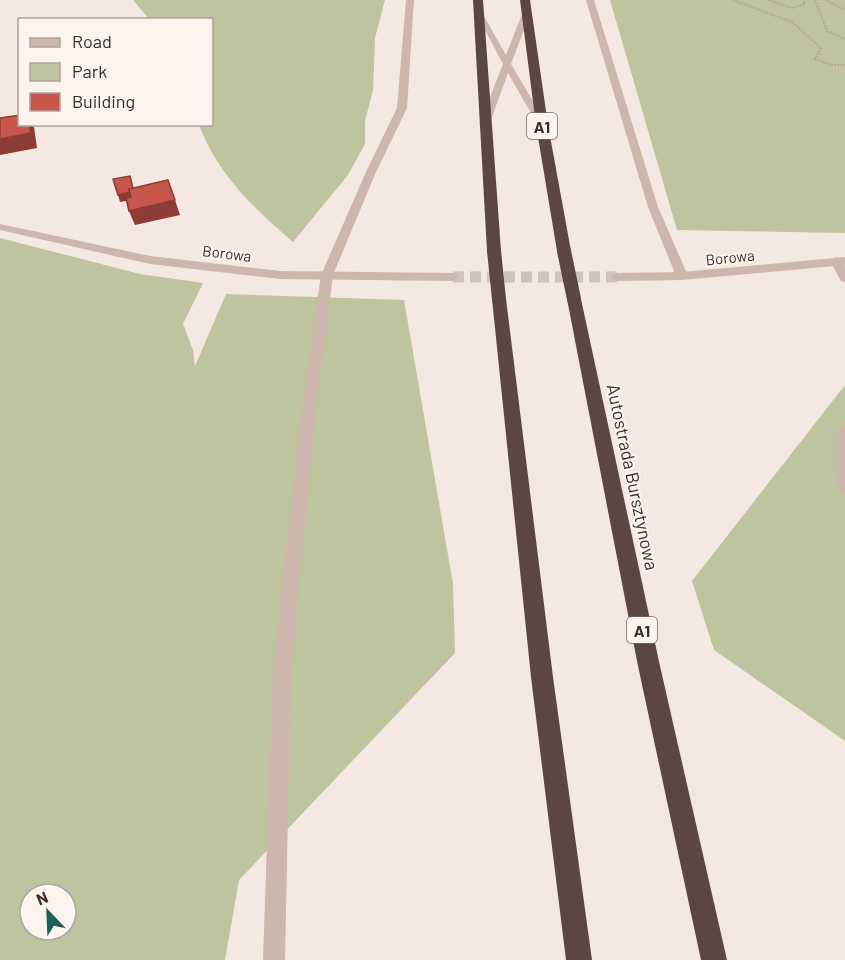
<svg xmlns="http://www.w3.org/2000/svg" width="845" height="960" viewBox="0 0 845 960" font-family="Barlow,sans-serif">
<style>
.green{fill:#bdc49f;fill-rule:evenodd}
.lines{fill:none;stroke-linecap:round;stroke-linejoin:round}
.minor-tunnel{stroke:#cfc3bc;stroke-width:11;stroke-dasharray:11 6;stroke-linecap:butt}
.path{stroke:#b99f95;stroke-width:2;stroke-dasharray:1.5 1.5;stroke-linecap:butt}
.service{fill:#cdb6ab;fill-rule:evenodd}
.minor{fill:#cdb6ab;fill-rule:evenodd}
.motorway{fill:#5b4642;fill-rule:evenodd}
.motorway-bridge{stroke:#5b4642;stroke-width:14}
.shaded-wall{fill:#8c3c34}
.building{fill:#c8564a;stroke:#8c3c34;stroke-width:1.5}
.labels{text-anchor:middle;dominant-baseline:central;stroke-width:4.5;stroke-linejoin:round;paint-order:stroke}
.far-street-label{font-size:15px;fill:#3a2d2b;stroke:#fbf3ed}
.shield{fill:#fbf3ed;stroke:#746865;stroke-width:1.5}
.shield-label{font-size:16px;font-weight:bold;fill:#3a2d2b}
.street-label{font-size:18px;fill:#3a2d2b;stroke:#fbf3ed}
</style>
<rect width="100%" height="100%" fill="#f4e8e0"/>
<g class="green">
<path d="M133,0H385L375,38L373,90L365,121V144L348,175L293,242C254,209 217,173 199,125L212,124V20L149,19Z"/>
<polygon points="610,0 845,0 845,233 677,230"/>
<path d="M0,238L140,274L203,283L183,324L193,350L195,366L226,294L404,300L453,584L455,653L239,880L225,960H0ZM30,894H66V930H30Z"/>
<polygon points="845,385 845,741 714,650 692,581"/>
</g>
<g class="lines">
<polyline class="minor-tunnel" points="453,277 617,277"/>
<g class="path">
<polyline points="733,0 792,22 821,48 815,59 832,65 845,65"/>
<polyline points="769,0 792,8 805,4 803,0"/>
<polyline points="815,0 827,31 845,39"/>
<polyline points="826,0 845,10"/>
</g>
<g class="service">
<polygon points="406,0 414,0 407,108 376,172 333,275 316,408 291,669 285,960 263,960 273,669 302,408 321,275 366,172 397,108"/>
<polygon points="586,0 594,0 658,207 688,276 686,279 678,279 676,276 648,207"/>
<polygon points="475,11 481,11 506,55 522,14 526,12 530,14 511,64 547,125 545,127 539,127 508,73 489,125 484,128 479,125 503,64"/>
<polygon points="836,257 840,258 845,267 845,282 841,281 830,261"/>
<polygon points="845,427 845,493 840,491 837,487 835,438 840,428"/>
</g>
<g class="minor">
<polygon points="0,224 150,256 280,271 453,273 459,277 453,281 280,279 150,264 0,230"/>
<polygon points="845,257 845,265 682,280 617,281 611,277 617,273 682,272"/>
</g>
<g class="motorway">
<polygon points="473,0 483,0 501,251 494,255 487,251"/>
<polygon points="520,0 530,0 548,125 571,251 564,255 557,251 536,125"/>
<polygon points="499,294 506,299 553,677 592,960 566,960 531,677 492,299"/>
<polygon points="574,294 581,299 660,666 727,960 701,960 638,666 567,299"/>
</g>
<g class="motorway-bridge">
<polyline points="494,251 499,299"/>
<polyline points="564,251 574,299"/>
</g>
</g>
<g class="shaded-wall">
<polygon points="29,124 32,124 34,127 37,148 0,155 0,139"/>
<polygon points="134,191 137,199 120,202 118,195"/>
<polygon points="175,200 180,215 135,225 129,211"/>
</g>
<g class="building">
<polygon points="20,115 20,124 29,124 31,133 0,139 0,118"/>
<polygon points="130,176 133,188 129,189 130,192 118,195 113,179"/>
<polygon points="168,180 175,200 129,211 126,198 131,197 129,189"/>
</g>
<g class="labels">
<g class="far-street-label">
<text transform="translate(227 253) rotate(7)">Borowa</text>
<text transform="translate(730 257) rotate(-6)">Borowa</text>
</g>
<g class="shield">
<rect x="527" y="113" width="30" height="26" rx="4.5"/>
<rect x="627" y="617" width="30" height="26" rx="4.5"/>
</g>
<g class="shield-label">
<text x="542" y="126">A1</text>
<text x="642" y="630">A1</text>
</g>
<g class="street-label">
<text transform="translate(633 477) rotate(78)">Autostrada Bursztynowa</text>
</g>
</g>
<rect x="18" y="18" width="195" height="108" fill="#fbf3ed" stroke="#aea49f" stroke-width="1.5"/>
<rect x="30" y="38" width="30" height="9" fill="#cdb6ab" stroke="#aea49f" stroke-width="1.5"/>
<text x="72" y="48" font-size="18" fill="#3a2d2b">Road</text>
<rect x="30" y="63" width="30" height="18" fill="#bdc49f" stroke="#aea49f" stroke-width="1.5"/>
<text x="72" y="78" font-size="18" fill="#3a2d2b">Park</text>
<rect x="30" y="93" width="30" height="18" fill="#c8564a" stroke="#aea49f" stroke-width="1.5"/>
<text x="72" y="108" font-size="18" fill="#3a2d2b">Building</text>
<g transform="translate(48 912) rotate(337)"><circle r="28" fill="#fbf3ed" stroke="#aea49f" stroke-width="1.5"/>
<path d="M0-4.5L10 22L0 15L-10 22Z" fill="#1f5d58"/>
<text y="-9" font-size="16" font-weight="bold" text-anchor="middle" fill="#3a2d2b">N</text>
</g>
</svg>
